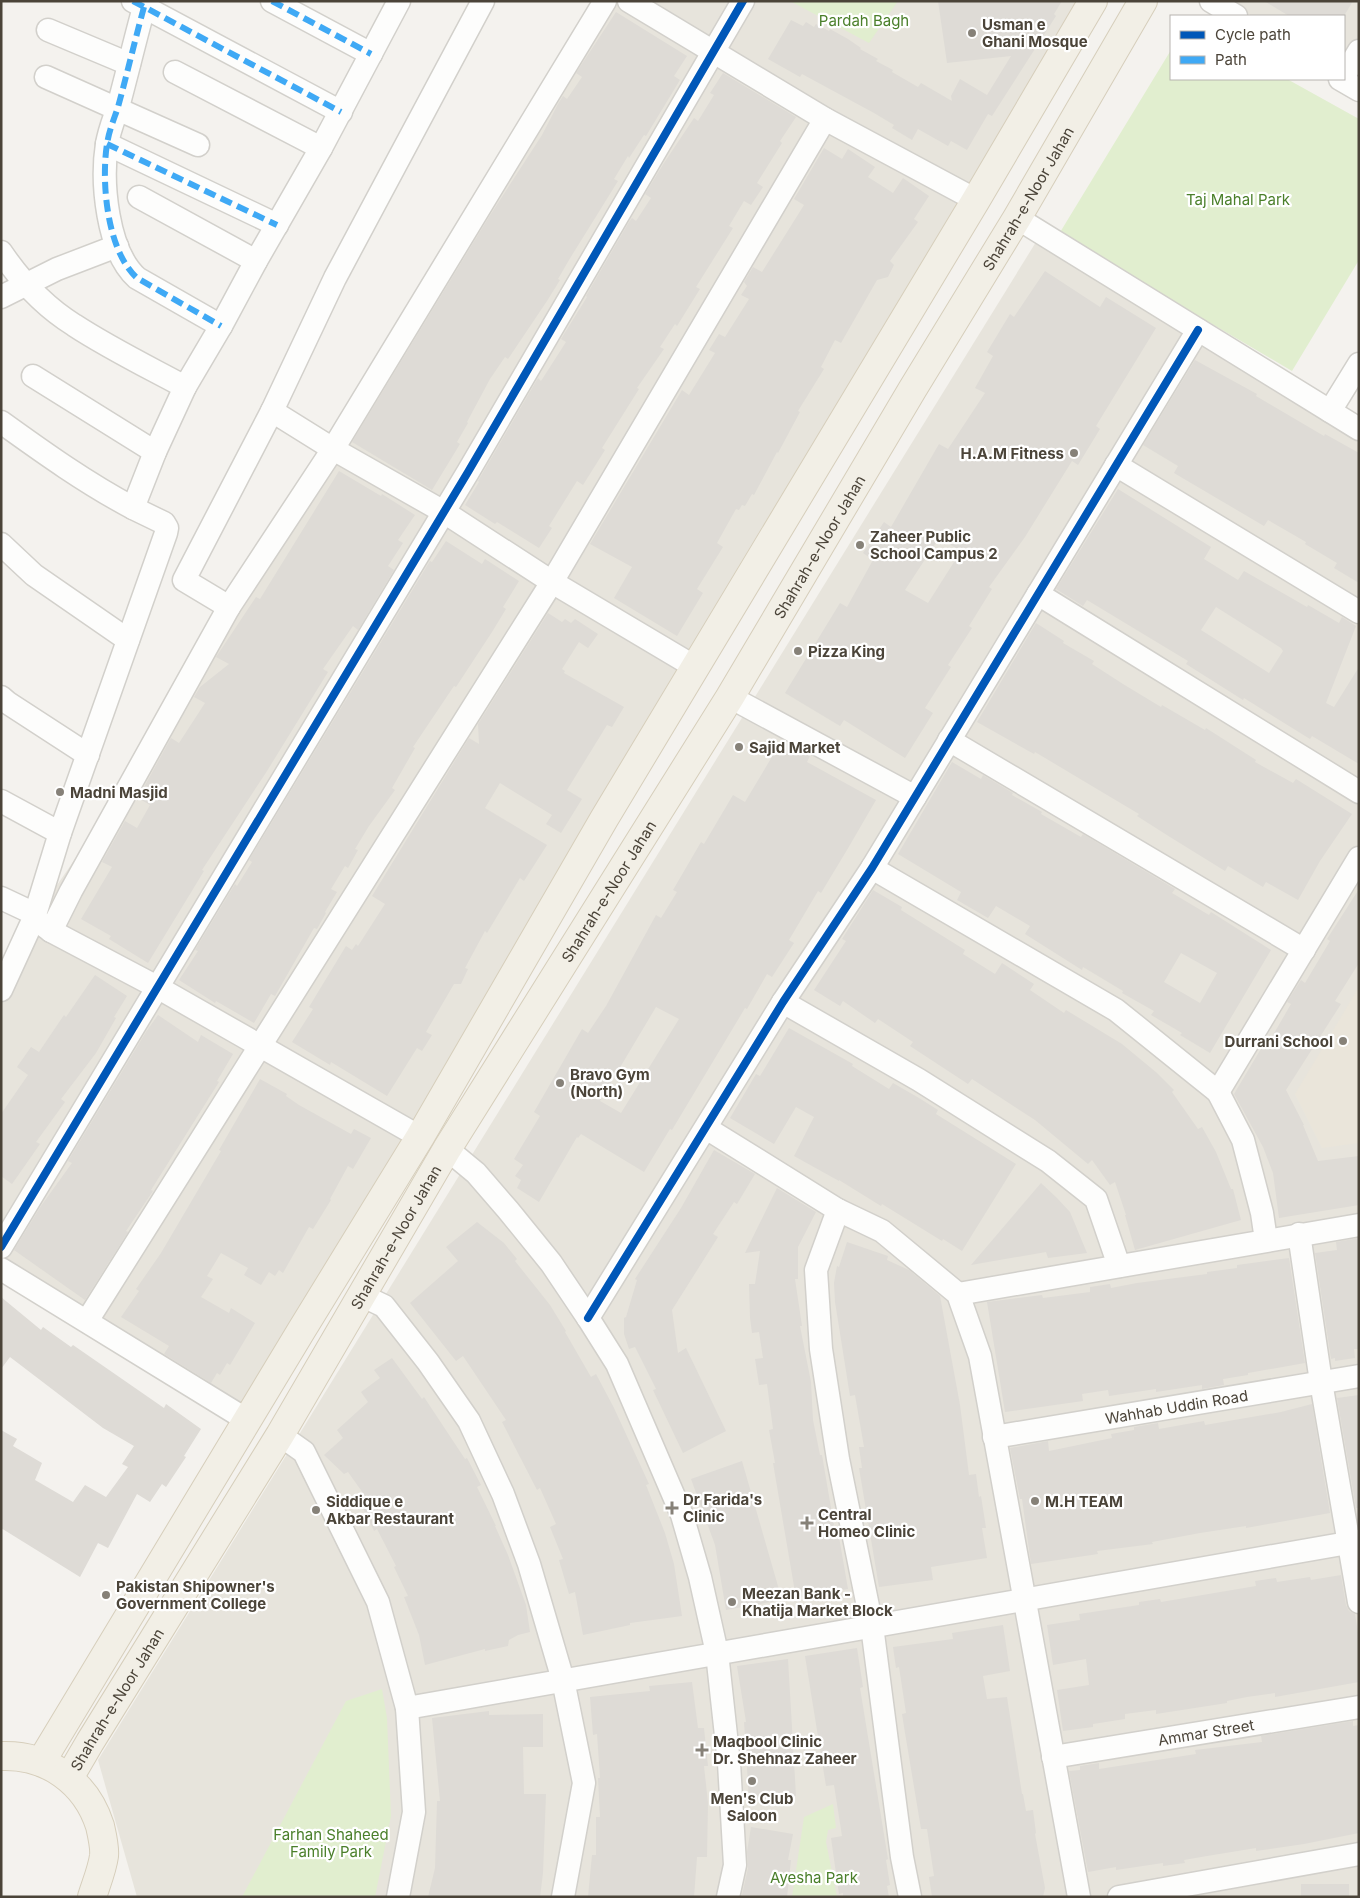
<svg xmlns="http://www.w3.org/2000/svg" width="1360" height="1898" viewBox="0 0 1360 1898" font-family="Inter,sans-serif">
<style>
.residential{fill:#e7e4dc}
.education{fill:#eae5da}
.green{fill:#e1eecf}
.building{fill:#dedbd6;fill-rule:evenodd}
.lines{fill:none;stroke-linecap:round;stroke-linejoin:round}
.minor-casing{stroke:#d2d0cb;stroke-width:25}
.major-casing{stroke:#d6cebb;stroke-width:30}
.minor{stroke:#fdfdfc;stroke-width:22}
.major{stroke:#f2efe6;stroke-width:28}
.quiet{stroke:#3fa9f5;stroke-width:6;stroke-dasharray:12 6;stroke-linecap:butt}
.cycleway-casing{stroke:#fff;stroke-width:11}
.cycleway{stroke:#0057b8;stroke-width:8}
.poi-dot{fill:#868178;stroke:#fff;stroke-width:2}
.labels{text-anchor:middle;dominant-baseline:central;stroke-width:4.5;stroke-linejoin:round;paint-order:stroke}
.park-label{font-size:15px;fill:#4a7f2a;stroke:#fff}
.poi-label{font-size:15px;font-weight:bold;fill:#4b4439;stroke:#fff;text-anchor:start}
.street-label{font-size:15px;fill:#4b4439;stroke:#fff}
</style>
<rect width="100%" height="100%" fill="#f4f2ee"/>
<g class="residential">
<polygon points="603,1 1097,1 240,1424 1,1278 1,990 33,920 188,695"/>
<polygon points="1227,1 1359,1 1359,81 1344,72 1344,16 1252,16"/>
<polygon points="1036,242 1359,439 1359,1897 137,1897 98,1760"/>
</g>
<polygon class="education" points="1359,987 1359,1143 1322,1148 1295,1094"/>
<g class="green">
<polygon points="790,1 898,1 869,43"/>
<polygon points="1171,50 1171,79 1287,79 1359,119 1359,260 1292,371 1059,234"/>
<polygon points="382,1689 387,1718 391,1816 375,1897 242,1897 346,1701"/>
<polygon points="833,1804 836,1828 828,1830 826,1842 837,1897 792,1897 804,1817"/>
</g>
<g class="building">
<polygon points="938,1 1062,1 1054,14 1056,16 992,116 988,114 967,150 951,141 948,146 918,129 912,140 892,128 894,125 874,113 802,74 800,77 768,59 791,20 803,26 806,22 814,27 816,24 829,31 830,29 848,39 861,48 860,49 878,59 876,61 893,70 892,72 918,87 921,83 952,101 951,96 960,79 987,95 1011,56 947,63"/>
<polygon points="1264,1 1353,1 1344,16 1289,16"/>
<polygon points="616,12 687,56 674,76 680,80 646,136 644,135 629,158 628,156 614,179 618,181 569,260 558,279 560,280 547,301 508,359 505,357 490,379 467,422 468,423 457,442 460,444 432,490 352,442 489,217 542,135 558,104 563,96 567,99 582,77 576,73"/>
<polygon points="723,73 796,117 780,141 782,143 757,183 763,187 751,205 744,201 729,226 733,228 696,287 700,289 677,326 675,324 660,347 664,349 637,388 639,389 602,448 605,450 583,485 577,481 549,526 552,528 539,548 497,522 495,524 465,505 479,482 478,481 538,378 541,381 566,342 561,339 587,297 586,296 629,222 632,218 636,221 651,198 645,194 664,163 694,118 698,121 714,95 710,93"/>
<polygon points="824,148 842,159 848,149 875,167 868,177 893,193 903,178 929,196 914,219 918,222 890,261 894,265 888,277 877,280 841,343 835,340 821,367 824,369 798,411 800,412 778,453 777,452 754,495 752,494 745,506 742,505 739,510 736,509 717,543 723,547 697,589 703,593 677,636 614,598 632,567 590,544 682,390 689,395 715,353 709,350 719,334 725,337 749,299 741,295 747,286 744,282 753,267 762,272 804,205 794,199"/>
<path d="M1045,271L1100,307L1106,297L1156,328L1096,426L1100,429L1078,465L1072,461L1025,537L989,587L992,589L969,626L972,628L948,665L951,667L925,708L933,713L905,758L844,720L840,726L785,693L840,603L847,607L873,560L863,553L884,522L891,527L939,444L948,449L985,393L975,388L993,356L987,352L1010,314L1014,317ZM939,538L961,551L928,603L905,590Z"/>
<polygon points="1195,360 1257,394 1256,396 1324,436 1325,434 1359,453 1359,583 1334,568 1337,563 1305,544 1306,542 1268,520 1264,526 1174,473 1178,466 1143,445"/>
<polygon points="339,471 381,496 382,494 415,515 398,540 403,543 388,566 394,570 358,630 353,626 323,669 328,672 267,771 202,870 204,871 148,963 109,939 111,936 81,919 112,867 102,862 125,821 137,828 150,805 138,798 171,738 179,743 205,703 194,697 200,687 229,664 216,657 256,597 260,599"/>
<path d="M1118,489L1211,547L1204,559L1238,580L1244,571L1307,607L1308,605L1339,623L1342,617L1356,626L1326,703L1334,707L1359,667V764L1312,736L1310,739L1244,698L1243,700L1186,664L1188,661L1087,600L1083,606L1056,589ZM1216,607L1281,648L1283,651L1269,673L1201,630Z"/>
<polygon points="446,541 482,564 485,559 519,581 503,607 506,609 492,632 456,687 454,686 413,747 415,748 392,788 395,790 369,826 355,849 358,850 348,868 345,866 331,889 337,892 325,912 326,913 317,929 314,928 275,996 271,994 254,1023 216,1001 215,1003 179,980 198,951 195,950 235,884 237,886 252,862 249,860 430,561 432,562"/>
<polygon points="548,613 562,622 565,619 571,623 575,619 598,634 588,648 579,642 562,669 565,671 564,673 624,707 612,727 607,725 567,790 582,799 561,833 546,824 552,815 500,783 485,808 547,845 524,881 520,878 487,933 485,931 465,968 468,969 461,984 454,984 426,1032 432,1035 422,1051 417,1048 387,1096 331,1062 330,1065 292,1042 313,1009 309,1007 346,946 352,950 356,944 358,946 385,904 372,896 469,738 479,744 478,724"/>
<polygon points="1036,623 1064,641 1063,643 1094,661 1092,664 1123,684 1161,707 1162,705 1205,730 1206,728 1256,760 1255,762 1293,783 1296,779 1352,814 1320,861 1298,900 1266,882 1263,887 1228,866 1225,871 1170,837 1137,816 1139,814 1102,792 1035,752 1034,754 977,722"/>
<path d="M782,740L810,756L807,762L876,800L847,850L821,893L818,891L789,940L794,943L772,977L767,974L747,1009L745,1008L672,1130L670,1129L644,1172L581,1134L578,1138L577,1137L539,1202L517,1188L521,1180L515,1176L523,1165L514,1159L540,1116L534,1112L582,1029L588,1033L606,1006L656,915L661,918L677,892L673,890L701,842L704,844L733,795L745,802ZM656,1007L679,1019L621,1113L600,1101Z"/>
<path d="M952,762L981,779L983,775L1013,793L1012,795L1042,812L1041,814L1081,837L1083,834L1175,889L1172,893L1209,915L1211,912L1271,950L1210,1053L1180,1035L1182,1033L1151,1015L1154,1011L1122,993L1123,991L1083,967L1082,970L1025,934L1030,926L996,906L988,918L957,900L961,892L898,854ZM1181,953L1217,973L1200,1003L1164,982Z"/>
<polygon points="1359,889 1359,963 1335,1001 1341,1004 1286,1090 1304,1125 1303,1125 1318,1161 1359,1156 1359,1205 1279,1218 1273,1173 1263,1147 1234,1094 1262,1047 1265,1049 1291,1004 1287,1002 1301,980 1305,983 1330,941 1327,939"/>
<polygon points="873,890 902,907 901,910 965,950 963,954 995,974 1002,963 1034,984 1030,990 1064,1013 1066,1010 1122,1044 1157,1073 1174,1090 1172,1092 1198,1129 1202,1127 1216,1152 1231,1189 1233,1189 1241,1220 1135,1250 1125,1215 1126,1215 1115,1182 1110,1185 1092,1160 1088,1164 1035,1120 972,1079 968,1084 910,1046 913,1042 878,1019 875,1023 843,1001 840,1006 814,990 846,941 842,939"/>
<polygon points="95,975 127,996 114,1017 116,1018 96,1053 61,1099 65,1102 36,1142 40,1144 12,1184 1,1176 1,1114 28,1075 17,1067 31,1047 39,1052 64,1015 66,1017"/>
<polygon points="158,1015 198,1042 201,1035 233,1054 217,1081 219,1082 151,1190 153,1191 126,1231 128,1232 85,1300 14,1250 41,1206 72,1163 68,1161 146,1032"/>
<polygon points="789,1028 853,1064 852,1066 889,1089 893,1083 919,1098 938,1110 936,1114 1016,1164 962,1251 943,1239 942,1241 882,1204 881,1206 839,1180 839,1181 794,1156 814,1117 796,1107 774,1144 730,1118 756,1074 760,1076"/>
<polygon points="260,1079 287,1094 286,1096 299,1105 351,1134 354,1129 371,1138 353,1169 348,1166 330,1199 331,1200 313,1229 309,1227 283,1273 279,1270 275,1276 269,1272 261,1285 244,1275 248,1268 221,1253 207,1276 213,1279 201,1297 229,1313 231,1308 255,1323 230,1365 227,1363 220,1375 217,1373 211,1383 164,1354 169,1346 121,1317 139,1291 136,1289 161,1253 221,1151 219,1150"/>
<polygon points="714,1150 755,1174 737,1204 734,1202 713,1234 718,1237 672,1310 678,1353 686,1348 726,1431 683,1453 653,1390 656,1389 635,1347 629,1349 624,1334 624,1318 626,1317 637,1280 635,1279 681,1208"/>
<polygon points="1041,1183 1057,1198 1070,1212 1087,1253 1048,1258 1046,1252 971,1265"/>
<polygon points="777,1188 816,1212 798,1247 798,1279 795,1279 802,1326 800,1326 811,1382 813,1420 820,1455 822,1455 836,1537 839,1537 848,1589 796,1598 773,1463 775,1463 769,1430 773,1429 767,1384 759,1385 755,1359 763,1358 759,1332 752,1333 750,1318 749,1284 755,1284 760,1251 745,1253"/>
<polygon points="477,1222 504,1243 517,1259 515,1261 550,1305 566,1331 565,1332 591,1377 596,1374 614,1408 649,1484 646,1485 665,1533 674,1564 682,1616 630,1623 630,1625 583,1635 575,1592 569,1594 559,1560 563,1559 550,1527 556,1524 540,1488 537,1490 502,1422 506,1420 463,1356 456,1361 410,1303 458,1261 446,1247"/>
<polygon points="1359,1238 1359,1349 1354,1349 1355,1358 1335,1361 1335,1358 1331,1359 1315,1253 1337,1250 1336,1242"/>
<polygon points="847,1242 888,1256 887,1260 909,1270 940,1296 960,1405 969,1475 976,1474 979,1497 981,1496 986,1528 982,1528 987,1558 931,1567 933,1580 879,1587 859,1468 862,1468 859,1447 864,1447 855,1395 850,1396 835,1302 834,1283 837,1266 839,1267"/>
<polygon points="1289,1258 1305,1363 1248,1373 1248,1375 1223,1379 1224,1385 1202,1389 1202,1385 1156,1392 1156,1389 1109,1396 1108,1390 1082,1394 1083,1401 1005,1412 987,1302 1042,1295 1043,1298 1090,1292 1090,1287 1110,1284 1111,1288 1137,1283 1207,1274 1207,1272 1237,1268 1237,1265"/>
<polygon points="1,1297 41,1330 43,1327 71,1347 73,1345 164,1408 166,1404 201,1429 184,1456 186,1457 166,1487 162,1484 150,1502 137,1494 108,1548 98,1543 80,1577 1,1528 1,1430 17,1439 13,1446 42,1463 35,1480 73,1502 85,1485 106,1497 128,1467 122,1464 134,1446 103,1428 10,1357 1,1369"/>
<polygon points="392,1358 422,1399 424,1397 465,1459 467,1458 481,1485 477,1487 496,1526 495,1526 508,1555 526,1605 530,1632 518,1635 509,1640 508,1646 485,1651 485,1649 425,1665 419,1635 404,1597 408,1596 394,1567 396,1566 377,1529 374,1531 361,1504 368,1500 348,1472 344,1474 324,1455 343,1438 337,1430 368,1402 361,1392 380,1378 374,1370"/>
<polygon points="1359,1395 1359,1508 1356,1508 1337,1398"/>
<polygon points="1312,1404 1330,1513 1246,1528 1246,1526 1200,1533 1152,1542 1153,1544 1097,1551 1098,1554 1031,1564 1022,1499 1020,1499 1010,1448 1048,1441 1049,1451 1112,1438 1111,1434 1134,1430 1134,1427 1158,1423 1159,1429 1204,1421 1205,1425 1281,1412"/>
<polygon points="742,1461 782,1600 726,1610 715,1545 691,1479"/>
<polygon points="1341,1575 1346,1605 1349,1611 1355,1614 1359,1639 1359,1682 1275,1697 1275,1693 1247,1697 1227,1701 1227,1703 1156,1714 1156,1710 1125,1714 1125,1719 1093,1724 1093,1727 1063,1731 1057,1690 1089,1685 1086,1659 1053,1665 1047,1625 1080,1620 1079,1614 1139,1605 1139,1602 1160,1599 1161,1602 1256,1586 1255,1581 1276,1578 1277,1582 1310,1577 1311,1580"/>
<polygon points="1003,1625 1010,1671 983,1676 987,1699 1007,1697 1022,1794 1023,1794 1026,1811 1033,1810 1036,1833 1035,1834 1045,1888 1043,1897 932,1897 929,1877 934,1876 927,1829 921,1829 905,1733 902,1714 906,1713 899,1667 896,1668 893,1647 953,1639 952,1633"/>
<polygon points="857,1648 863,1687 860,1688 888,1859 886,1860 890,1885 887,1886 889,1897 843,1897 843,1893 839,1894 831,1838 842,1836 834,1785 826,1786 805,1656"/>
<polygon points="788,1659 796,1796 749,1799 744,1722 746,1722 737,1666"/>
<polygon points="692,1682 698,1728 704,1728 708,1766 704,1766 708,1803 707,1857 697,1857 694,1897 588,1897 592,1855 596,1855 596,1817 600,1817 598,1778 600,1778 597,1734 593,1735 590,1697 650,1691 649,1686"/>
<polygon points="489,1711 489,1715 543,1714 543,1747 523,1747 524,1794 546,1794 543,1873 540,1897 428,1897 435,1868 437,1801 440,1801 432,1718"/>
<polygon points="1353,1721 1353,1726 1359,1725 1359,1833 1304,1844 1256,1851 1256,1848 1207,1856 1184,1860 1185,1863 1163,1866 1163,1863 1116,1870 1116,1867 1088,1872 1069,1771 1080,1770 1080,1766 1099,1763 1099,1769 1196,1754 1195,1750 1262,1742 1261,1736"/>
<polygon points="751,1827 793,1834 788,1860 791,1860 787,1897 742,1895 748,1868 747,1852"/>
<rect x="1301" y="1884" width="48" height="13"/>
</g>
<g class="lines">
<g class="minor-casing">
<g id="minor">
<polyline points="133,1 341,112"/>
<polyline points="272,1 371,54"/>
<polyline points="483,1 335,278 272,411 333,449 444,512 552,582 695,667"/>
<polyline points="629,1 825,119 976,200"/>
<polyline points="1211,1 1236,16"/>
<path d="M144,7C135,40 127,74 118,107C114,119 109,131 107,144C101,182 107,251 137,278L221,326"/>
<polyline points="48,30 129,64"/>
<polyline points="175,72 321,148"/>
<polyline points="1344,76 1359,51"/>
<polyline points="46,77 198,145"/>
<polyline points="1340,79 1359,90"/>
<polyline points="107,144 277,225"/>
<polyline points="139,197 256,261"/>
<polyline points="1017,218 1359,429"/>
<path d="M1,252C20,280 45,307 74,325C109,348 148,367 185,387"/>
<polyline points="1,297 57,269 117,246"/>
<polyline points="33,376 155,452"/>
<polyline points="1330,411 1359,364"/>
<path d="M1,422C44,453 86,483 133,508"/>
<polyline points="1116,465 1359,612"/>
<polyline points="1,544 34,575 128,640"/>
<polyline points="1038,594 1359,792"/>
<polyline points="229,607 184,580 272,411"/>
<polyline points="1,697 8,703 88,755"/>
<polyline points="730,697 915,797"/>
<polyline points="949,740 1304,950"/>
<polyline points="1,801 60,833"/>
<polyline points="872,868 1116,1010 1218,1092 1243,1140 1262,1213 1266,1240"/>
<polyline points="1,898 35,914"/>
<polyline points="39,922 51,931 157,987 420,1137"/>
<polyline points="51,931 71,891 229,607 333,449 605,1"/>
<polyline points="1,990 34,918 60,833 166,533 167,528 164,523 133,508 155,452 185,387 221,326 256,261 321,148 399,1"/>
<polyline points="783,1002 919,1080 1048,1161 1096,1199 1119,1266"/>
<polyline points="1218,1092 1359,858"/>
<polyline points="706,1128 838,1210 882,1231 958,1294 980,1356 1079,1897"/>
<polyline points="447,1149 476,1173 508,1210 551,1263 588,1318 617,1364 682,1515 700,1577 717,1653 729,1763 735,1865 728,1897"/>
<polyline points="838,1210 816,1270 821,1349 838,1459 872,1626 902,1857 910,1897"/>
<polyline points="1299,1234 1321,1382 1359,1602"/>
<polyline points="1,1247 468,472 743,1"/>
<polyline points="1,1269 247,1420"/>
<polyline points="958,1294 1359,1225"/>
<polyline points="361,1295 384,1306 428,1362 469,1421 503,1494 529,1564 563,1680 584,1783 563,1897"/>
<polyline points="588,1318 783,1002 872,868 1198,330"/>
<polyline points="87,1321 552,582 825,119"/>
<polyline points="280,1435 304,1452 378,1602 407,1708 414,1812 398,1897"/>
<path id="s1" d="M994,1437L1359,1376"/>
<polyline points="407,1708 1359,1541"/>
<path id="s2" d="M1053,1757L1359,1707"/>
<polyline points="1119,1897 1359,1854"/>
</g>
</g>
<g class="major-casing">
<g id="major">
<path d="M1,1756C47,1754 86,1782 100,1826C102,1835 105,1847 104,1856C102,1870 96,1884 92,1897"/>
<polyline points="41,1762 301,1331 420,1137 604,819 976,200 1093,1"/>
<path id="s3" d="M69,1778L90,1742L280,1435L447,1149L730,697L912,390L1017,218L1143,1"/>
</g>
</g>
<use href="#minor" class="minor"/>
<use href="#major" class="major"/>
<g class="quiet">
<polyline points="133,1 341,112"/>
<polyline points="272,1 371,54"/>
<path d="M144,7C135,40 127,74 118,107C114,119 109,131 107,144C101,182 107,251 137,278L221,326"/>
<polyline points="107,144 277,225"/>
</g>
<g class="cycleway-casing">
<g id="cycleway">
<polyline points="1,1247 468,472 743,1"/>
<polyline points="588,1318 783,1002 872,868 1198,330"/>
</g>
</g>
<use href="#cycleway" class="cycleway"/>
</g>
<g class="poi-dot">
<circle cx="972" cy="33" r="5"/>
<circle cx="1074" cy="453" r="5"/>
<circle cx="860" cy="545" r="5"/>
<circle cx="798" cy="651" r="5"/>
<circle cx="739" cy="747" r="5"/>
<circle cx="60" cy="792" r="5"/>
<circle cx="1343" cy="1041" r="5"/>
<circle cx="560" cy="1083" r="5"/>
<circle cx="1035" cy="1501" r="5"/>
<path d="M669.5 1500.5h5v5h5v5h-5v5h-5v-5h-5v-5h5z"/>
<circle cx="316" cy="1510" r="5"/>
<path d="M804.5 1515.5h5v5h5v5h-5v5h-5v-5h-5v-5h5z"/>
<circle cx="106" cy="1595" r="5"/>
<circle cx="732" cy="1602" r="5"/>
<path d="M699.5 1742.5h5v5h5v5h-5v5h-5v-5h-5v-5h5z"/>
<circle cx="752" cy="1781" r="5"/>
</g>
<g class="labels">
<g class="park-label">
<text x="864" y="20">Pardah Bagh</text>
<text x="1238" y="199">Taj Mahal Park</text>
<text x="331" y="1834">Farhan Shaheed<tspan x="331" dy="17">Family Park</tspan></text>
<text x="814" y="1877">Ayesha Park</text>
</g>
<g class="poi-label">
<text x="982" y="24">Usman e<tspan x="982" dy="17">Ghani Mosque</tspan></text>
<text x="1064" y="453" text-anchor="end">H.A.M Fitness</text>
<text x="870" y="536">Zaheer Public<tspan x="870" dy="17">School Campus 2</tspan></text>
<text x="808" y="651">Pizza King</text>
<text x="749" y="747">Sajid Market</text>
<text x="70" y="792">Madni Masjid</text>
<text x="1333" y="1041" text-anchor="end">Durrani School</text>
<text x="570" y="1074">Bravo Gym<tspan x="570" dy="17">(North)</tspan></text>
<text x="683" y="1499">Dr Farida's<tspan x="683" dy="17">Clinic</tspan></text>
<text x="326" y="1501">Siddique e<tspan x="326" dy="17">Akbar Restaurant</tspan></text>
<text x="1045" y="1501">M.H TEAM</text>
<text x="818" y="1514">Central<tspan x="818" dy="17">Homeo Clinic</tspan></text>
<text x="116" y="1586">Pakistan Shipowner's<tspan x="116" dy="17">Government College</tspan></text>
<text x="742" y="1593">Meezan Bank -<tspan x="742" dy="17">Khatija Market Block</tspan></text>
<text x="713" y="1741">Maqbool Clinic<tspan x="713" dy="17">Dr. Shehnaz Zaheer</tspan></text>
<text x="752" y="1798" text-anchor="middle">Men's Club<tspan x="752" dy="17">Saloon</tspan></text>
</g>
<g class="street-label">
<text stroke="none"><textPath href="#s3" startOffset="1848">Shahrah-e-Noor Jahan</textPath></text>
<text stroke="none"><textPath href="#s3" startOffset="1442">Shahrah-e-Noor Jahan</textPath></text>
<text stroke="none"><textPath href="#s3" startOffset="1038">Shahrah-e-Noor Jahan</textPath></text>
<text stroke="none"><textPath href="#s3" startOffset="632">Shahrah-e-Noor Jahan</textPath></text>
<text stroke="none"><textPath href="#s1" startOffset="185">Wahhab Uddin Road</textPath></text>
<text stroke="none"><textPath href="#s3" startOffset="92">Shahrah-e-Noor Jahan</textPath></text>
<text stroke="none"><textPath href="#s2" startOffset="155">Ammar Street</textPath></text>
</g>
</g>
<rect width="1360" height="1898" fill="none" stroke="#4b4439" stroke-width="5"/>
<rect x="1170" y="15" width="175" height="65" fill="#ffffff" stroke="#b7b4b0"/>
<rect x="1180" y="31" width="25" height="8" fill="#0057b8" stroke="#b7b4b0"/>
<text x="1215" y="40" font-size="15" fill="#4b4439">Cycle path</text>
<rect x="1180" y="56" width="25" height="8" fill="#3fa9f5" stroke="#b7b4b0"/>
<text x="1215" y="65" font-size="15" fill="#4b4439">Path</text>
</svg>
